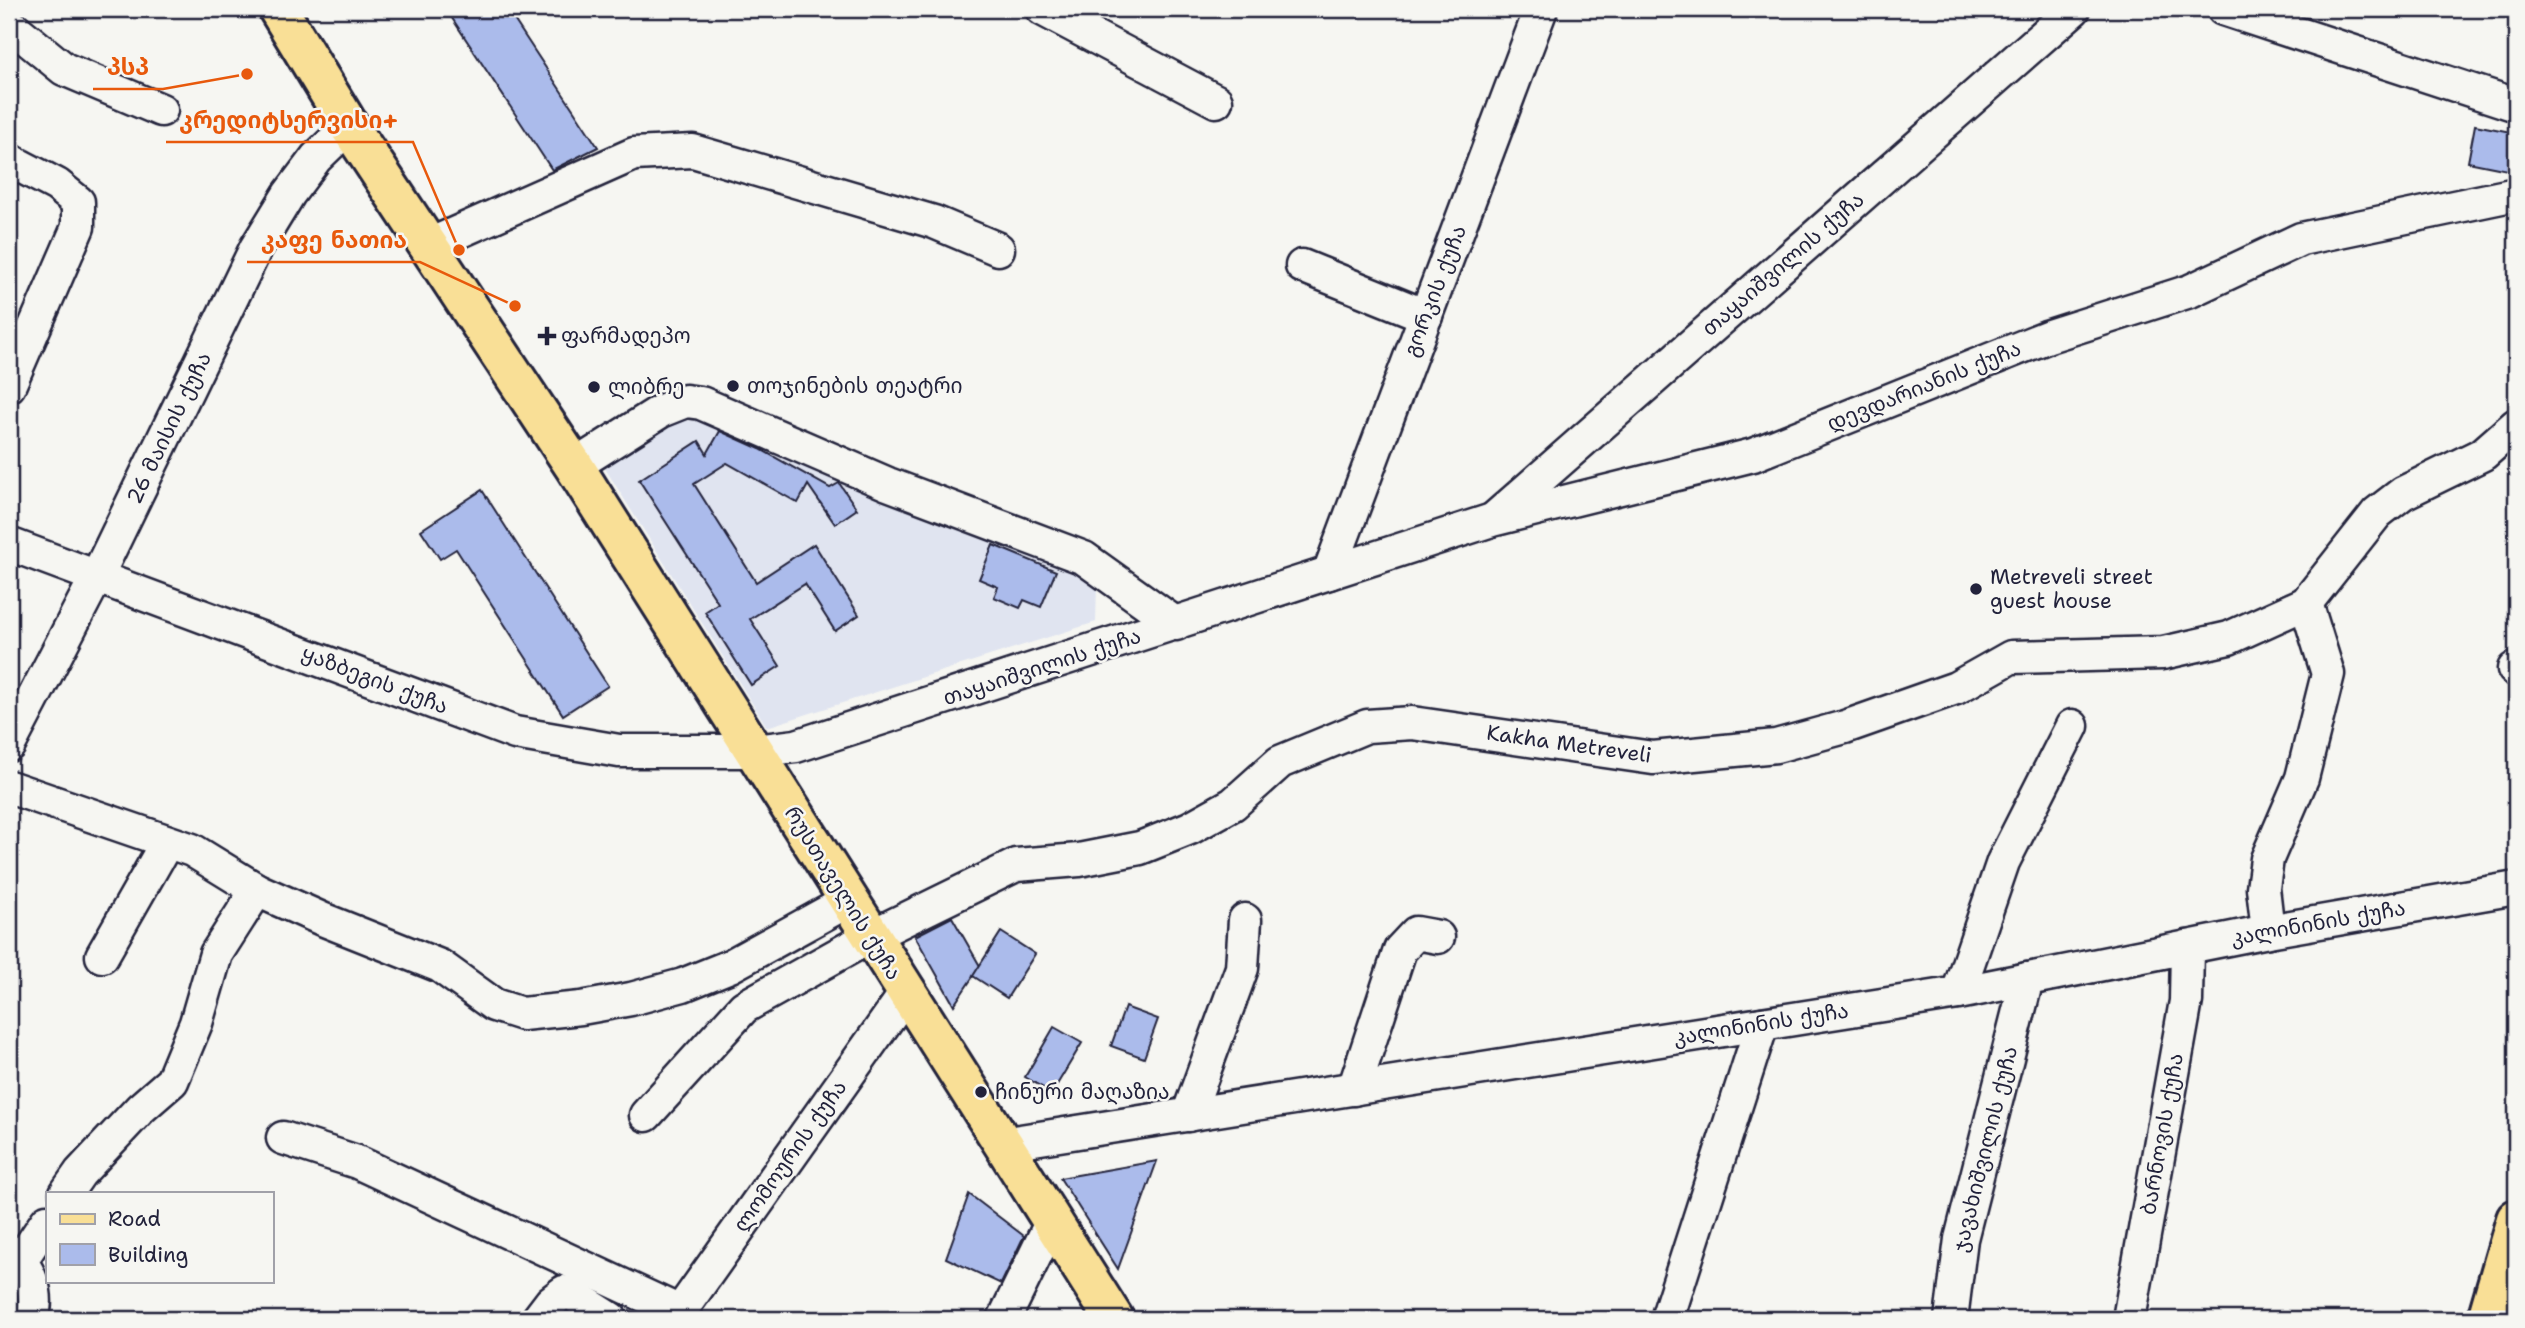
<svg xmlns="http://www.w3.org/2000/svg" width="2525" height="1328" viewBox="0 0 2525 1328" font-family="'Shantell Sans','Noto Sans Georgian',sans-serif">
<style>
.built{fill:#e0e4f0}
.building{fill:#abbbeb;stroke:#22223b;stroke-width:2}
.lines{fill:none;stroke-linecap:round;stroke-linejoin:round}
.minor-casing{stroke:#22223b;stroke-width:37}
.major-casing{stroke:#22223b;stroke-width:44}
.highway-casing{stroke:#22223b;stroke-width:44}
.minor{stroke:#f6f6f2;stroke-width:32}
.major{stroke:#f9df96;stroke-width:38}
.highway{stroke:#f9df96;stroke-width:38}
.poi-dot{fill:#22223b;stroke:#f6f6f2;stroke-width:2.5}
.labels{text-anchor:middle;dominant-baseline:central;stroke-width:5;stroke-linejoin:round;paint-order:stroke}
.street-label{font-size:21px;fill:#22223b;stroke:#f6f6f2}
.poi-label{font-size:21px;fill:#22223b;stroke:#f6f6f2;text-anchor:start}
.leader{fill:none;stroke:#e8590c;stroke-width:2.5}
.callout-dot{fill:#e8590c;stroke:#f6f6f2;stroke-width:2.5}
.callout-label{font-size:23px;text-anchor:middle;font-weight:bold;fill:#e8590c;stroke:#f6f6f2;stroke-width:5;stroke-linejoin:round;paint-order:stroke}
</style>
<rect width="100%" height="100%" fill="#f6f6f2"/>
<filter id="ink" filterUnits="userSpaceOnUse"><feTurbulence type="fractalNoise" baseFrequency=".0143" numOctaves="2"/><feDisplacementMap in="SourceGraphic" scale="14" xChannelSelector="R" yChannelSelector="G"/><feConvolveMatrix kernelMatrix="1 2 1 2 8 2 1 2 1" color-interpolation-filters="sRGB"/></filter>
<g filter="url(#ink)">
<polygon class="built" points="678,420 723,421 1097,583 1096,622 767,727 596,454"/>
<g class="building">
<polygon points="446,9 507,9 598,147 552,170"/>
<polygon points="2475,125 2516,133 2516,157 2513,171 2468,162"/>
<polygon points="720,431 760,449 830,488 839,483 857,509 835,524 808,485 798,503 727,463 694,484 756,582 814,544 859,615 835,631 805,584 750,619 780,666 751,685 705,612 718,603 639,480 699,441 707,454"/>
<polygon points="482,490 608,686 563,715 456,549 440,559 421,530"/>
<polygon points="993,545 1056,571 1041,607 1024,600 1020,608 994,597 998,587 979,579"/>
<polygon points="952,917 980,966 954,1005 915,936"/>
<polygon points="1001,932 1035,954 1007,998 973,976"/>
<polygon points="1125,1007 1158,1019 1144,1058 1111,1046"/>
<polygon points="1054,1027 1082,1043 1052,1093 1025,1077"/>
<polygon points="1157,1161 1118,1269 1060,1178"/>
<polygon points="969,1194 1024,1236 1001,1284 946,1258"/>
</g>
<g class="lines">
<g class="minor-casing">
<g id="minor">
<polyline points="1042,9 1216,101"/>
<polyline points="2223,9 2516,105"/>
<polyline points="9,24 64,69 161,110"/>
<polyline points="9,160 57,185 78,202 78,227 9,386"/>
<polyline points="429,245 634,154 693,151 934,222 998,249"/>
<polyline points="1302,266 1426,316"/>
<polyline points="574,466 661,411 686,401 701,403 888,484 1084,558 1176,624"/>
<polyline points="1496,517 2074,9"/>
<polyline points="9,544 515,733 619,751 754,751 796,746 1492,520 1753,455 2049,336 2190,291 2301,239 2516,194"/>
<polyline points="1329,573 1541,9"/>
<polyline points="2514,669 2516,670"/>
<polyline points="9,745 97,576 256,248 289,194 316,158 349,126"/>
<polyline points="9,787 192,850 257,890 322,919 440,966 494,1005 522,1014 581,1008 631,999 683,985 730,966 848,901"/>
<polyline points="2268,931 2263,888 2267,859 2302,778 2328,674 2306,603"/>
<polyline points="102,956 167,842"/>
<polyline points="1958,993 2003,862 2072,726"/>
<polyline points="1354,1089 1400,950 1416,933 1438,937"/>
<polyline points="646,1115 744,1007 871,936 1016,865 1079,860 1140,848 1190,828 1233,804 1280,762 1367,726 1412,723 1653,758 1776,746 1845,727 1956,688 2011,657 2163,653 2229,638 2306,603 2377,513 2403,493 2483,454 2516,425"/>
<polyline points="1188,1115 1242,968 1245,920"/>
<polyline points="283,1138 357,1162 680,1312"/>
<polyline points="1002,1144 1958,993 2268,931 2516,888"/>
<polyline points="66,1193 80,1173 141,1108 172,1081 196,1023 216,954 257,890"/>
<path d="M9,1251C30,1266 40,1294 32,1319"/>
<polyline points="21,1260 47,1221"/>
<polyline points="538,1319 551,1302 564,1292 575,1296 611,1319"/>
<polyline points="675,1319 906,993"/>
<polyline points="1004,1319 1052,1221"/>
<polyline points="1667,1319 1762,1024"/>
<polyline points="1951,1319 1961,1239 2027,979"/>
<polyline points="2129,1319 2186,1001 2187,947"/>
</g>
</g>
<g class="major-casing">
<polyline id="major" points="278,9 349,126 574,466 1114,1319"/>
</g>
<g class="highway-casing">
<polyline id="highway" points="2487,1319 2516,1219"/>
</g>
<use href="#minor" class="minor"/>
<use href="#major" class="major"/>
<use href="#highway" class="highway"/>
</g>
</g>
<g class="poi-dot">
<path d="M543.5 325.5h7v7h7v7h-7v7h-7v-7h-7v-7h7z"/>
<circle cx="733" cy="386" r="7"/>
<circle cx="594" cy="387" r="7"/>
<circle cx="1976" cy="589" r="7"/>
<circle cx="981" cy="1092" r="7"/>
</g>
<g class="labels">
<g class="street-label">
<text transform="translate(1783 264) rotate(-41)">თაყაიშვილის ქუჩა</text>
<text transform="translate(1435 291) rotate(-69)">გორკის ქუჩა</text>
<text transform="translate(1924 386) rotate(-22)">დევდარიანის ქუჩა</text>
<text transform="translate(169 428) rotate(-64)">26 მაისის ქუჩა</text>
<text transform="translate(1042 667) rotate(-18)">თაყაიშვილის ქუჩა</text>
<text transform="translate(375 680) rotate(21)">ყაზბეგის ქუჩა</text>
<text transform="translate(1569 744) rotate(8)">Kakha Metreveli</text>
<text transform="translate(843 893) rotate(58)">რუსთაველის ქუჩა</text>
<text transform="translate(2318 923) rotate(-10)">კალინინის ქუჩა</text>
<text transform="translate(1761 1024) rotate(-9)">კალინინის ქუჩა</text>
<text transform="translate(2162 1134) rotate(-80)">ბარნოვის ქუჩა</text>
<text transform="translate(1985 1149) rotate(-76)">ჯავახიშვილის ქუჩა</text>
<text transform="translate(790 1156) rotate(-55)">ლომოურის ქუჩა</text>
</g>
<g class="poi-label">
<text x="561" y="336">ფარმადეპო</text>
<text x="747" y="386">თოჯინების თეატრი</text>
<text x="608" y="387">ლიბრე</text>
<text x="1990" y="577">Metreveli street<tspan x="1990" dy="24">guest house</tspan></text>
<text x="995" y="1092">ჩინური მაღაზია</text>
</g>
</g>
<path class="leader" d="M247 74L163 89H93M459 250L413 142H166M515 306L420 262H247"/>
<g class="callout-dot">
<circle cx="247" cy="74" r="7"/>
<circle cx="459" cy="250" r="7"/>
<circle cx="515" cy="306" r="7"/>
</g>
<g class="callout-label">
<text x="128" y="75">პსპ</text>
<text x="289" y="128">კრედიტსერვისი+</text>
<text x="334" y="248">კაფე ნათია</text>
</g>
<rect width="2525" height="1328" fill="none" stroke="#f6f6f2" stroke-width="35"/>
<rect x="18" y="18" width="2490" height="1293" fill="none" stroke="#22223b" stroke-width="2.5" filter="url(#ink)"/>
<rect x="46" y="1192" width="228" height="91" fill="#f6f6f2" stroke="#a1a1a9" stroke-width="2"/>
<rect x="60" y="1214" width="35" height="10" fill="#f9df96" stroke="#a1a1a9" stroke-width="2"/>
<text x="108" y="1226" font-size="21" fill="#22223b">Road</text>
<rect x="60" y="1244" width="35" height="21" fill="#abbbeb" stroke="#a1a1a9" stroke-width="2"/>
<text x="108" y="1262" font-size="21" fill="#22223b">Building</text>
</svg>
